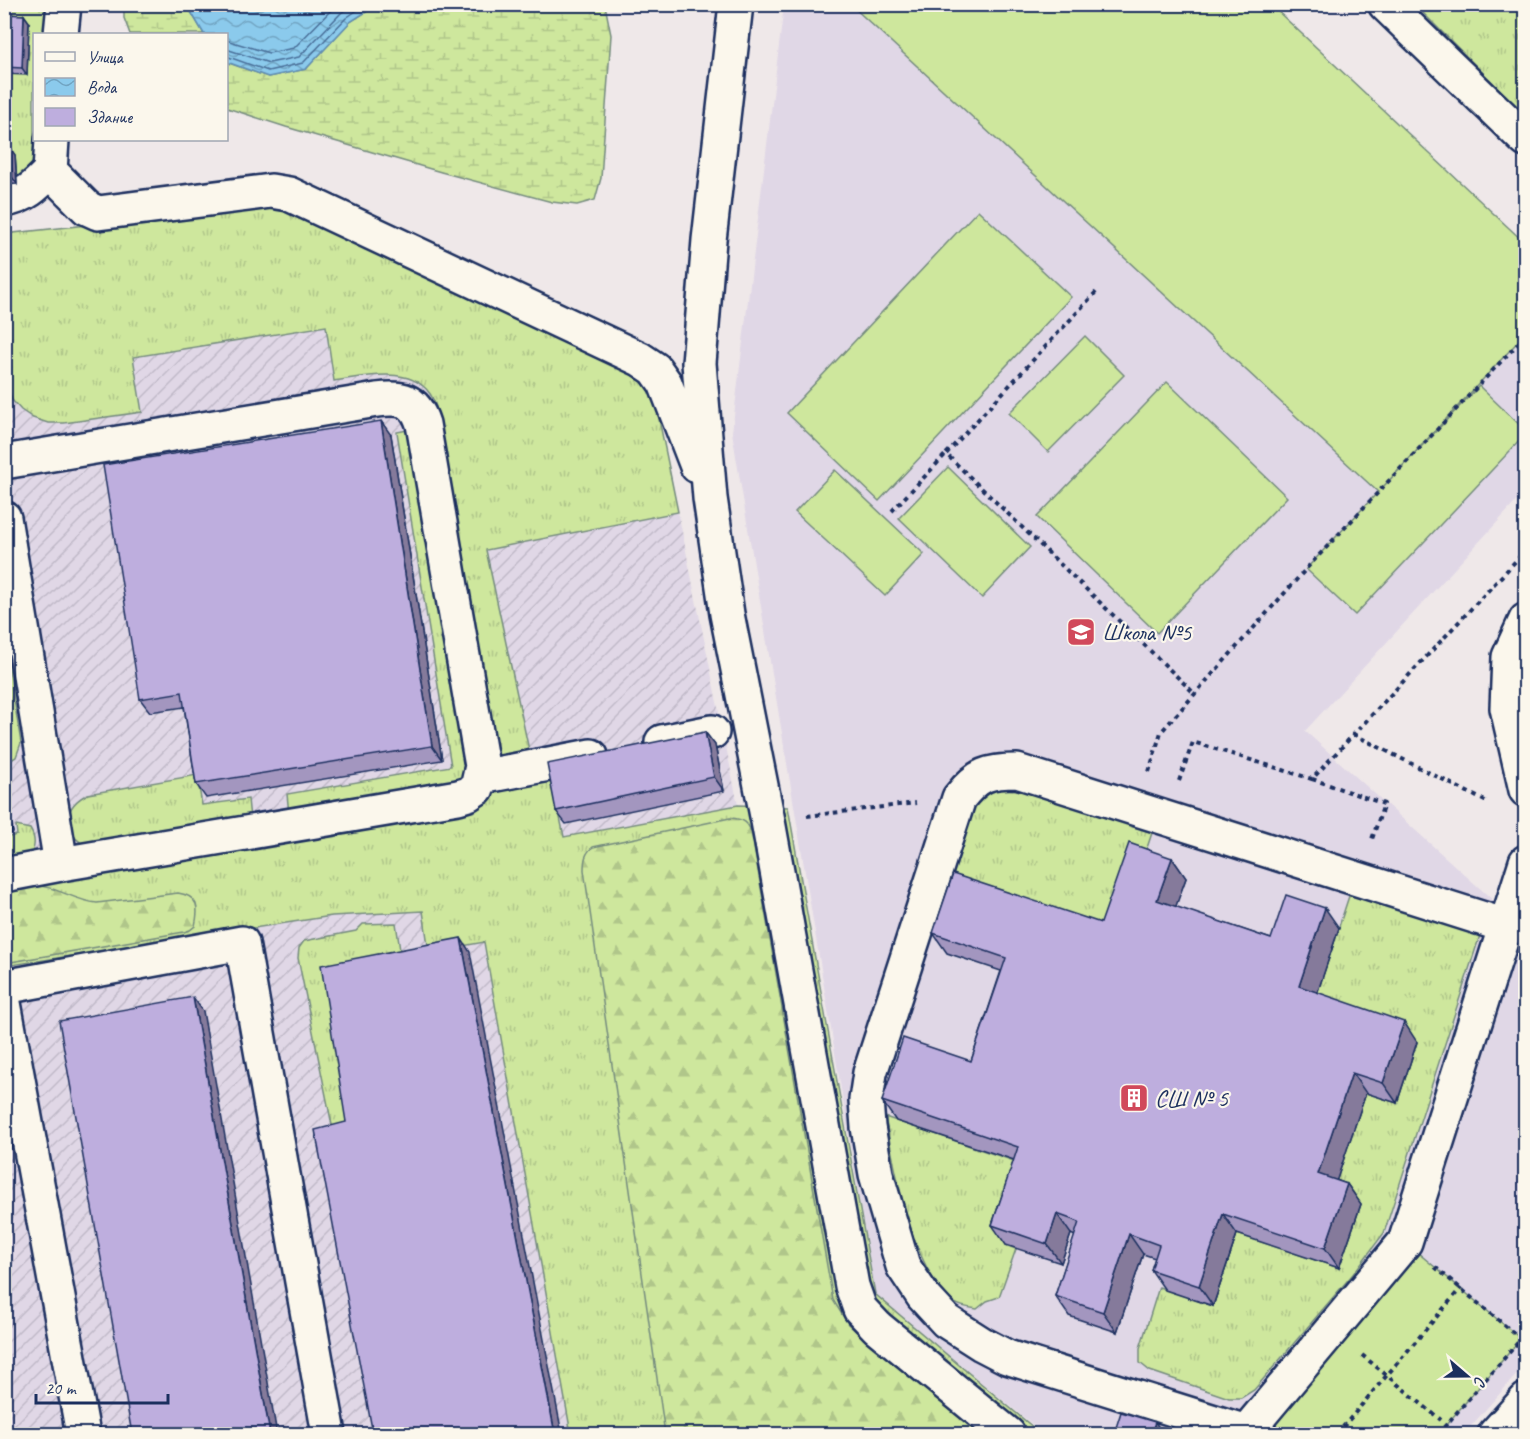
<svg xmlns="http://www.w3.org/2000/svg" width="1530" height="1439" viewBox="0 0 1530 1439" font-family="Caveat,sans-serif">
<style>
.built{fill:#e0d7e6}
.industrial{fill:url(#industrial-furrows)}
.grass{fill:url(#grass-tufts);stroke:#748b7e;stroke-width:1.5}
.forest{fill:url(#forest-firs);stroke:#748b7e;stroke-width:1.5}
.wetland{fill:url(#wetland-marsh);stroke:#748b7e;stroke-width:1.5}
.pitch{fill:#cee79d;stroke:#748b7e;stroke-width:1.5}
.water{fill:url(#water-waves);stroke:#5e8cb3;stroke-width:1.5}
.lines{fill:none;stroke-linecap:round;stroke-linejoin:round}
.shore{stroke:#486d97;stroke-width:1.5}
.minor-casing{stroke:#1b2f5e;stroke-width:38}
.path{stroke:#1b2f5e;stroke-width:4;stroke-dasharray:4.5 4.5;stroke-linecap:butt}
.minor{stroke:#fbf7ec;stroke-width:33}
.wall{fill:#a396bf;stroke:#1b2f5e;stroke-width:1.5}
.shaded-wall{fill:#857a9b;stroke:#1b2f5e;stroke-width:1.5}
.building{fill:#beaede;stroke:#1b2f5e;stroke-width:1.5}
.labels{text-anchor:middle;dominant-baseline:central;stroke-width:4.5;stroke-linejoin:round;paint-order:stroke}
.poi-label{font-size:24px;fill:#1b2f5e;stroke:#fbf7ec;text-anchor:start}
</style>
<defs>
<pattern id="industrial-furrows" width="10" height="10" patternUnits="userSpaceOnUse" patternTransform="scale(1.5)"><rect width="10" height="10" fill="#e0d7e6"/><path d="M-1 1l2-2M0 10L10 0M9 11l2-2" fill="none" stroke="#c0b9c8"/></pattern>
<pattern id="grass-tufts" width="24" height="20" patternUnits="userSpaceOnUse" patternTransform="scale(1.5)"><rect width="24" height="20" fill="#cee79d"/><path d="M3 7l-1-3M5 7V3M7 7l1-3M15 17l-1-3M17 17v-4M19 17l1-3" fill="none" stroke="#b0c68a"/></pattern>
<pattern id="forest-firs" width="22" height="20" patternUnits="userSpaceOnUse" patternTransform="scale(1.5)"><rect width="22" height="20" fill="#cee79d"/><path d="M5 1l3.5 6h-7zM16 11l3.5 6h-7z" fill="#b0c68a"/></pattern>
<pattern id="wetland-marsh" width="20" height="14" patternUnits="userSpaceOnUse" patternTransform="scale(1.5)"><rect width="20" height="14" fill="#cee79d"/><path d="M1 5h8M5 5V1M11 12h8M15 12V8" fill="none" stroke="#b0c68a"/></pattern>
<pattern id="water-waves" width="16" height="10" patternUnits="userSpaceOnUse" patternTransform="scale(1.5)"><rect width="16" height="10" fill="#8bcaec"/><path d="M0 5q4-4 8 0t8 0" fill="none" stroke="#71a4c2"/></pattern>
</defs>
<rect width="100%" height="100%" fill="#efe8e9"/>
<filter id="ink" filterUnits="userSpaceOnUse"><feTurbulence type="fractalNoise" baseFrequency=".0167" numOctaves="2"/><feDisplacementMap in="SourceGraphic" scale="12" xChannelSelector="R" yChannelSelector="G"/><feConvolveMatrix kernelMatrix="1 2 1 2 8 2 1 2 1" color-interpolation-filters="sRGB"/></filter>
<g filter="url(#ink)">
<polygon class="built" points="784,5 1271,5 1525,243 1525,492 1305,731 1525,929 1525,1365 1464,1434 1044,1434 875,1294 732,432"/>
<polygon class="industrial" points="4,234 650,375 738,805 468,855 571,1434 5,1434"/>
<g class="grass">
<polygon points="5,5 64,5 61,34 34,34 34,140 52,140 50,171 5,200"/>
<polygon points="1415,5 1525,5 1525,115"/>
<path d="M281,204L650,375L678,512L486,550L530,755L498,761L439,417C437,411 436,405 433,399C416,363 364,377 334,381L326,326L133,357L142,412L64,423H48L33,418L21,410L12,400L5,377L4,234Z"/>
<polygon points="413,429 471,753 466,775 459,782 289,814 287,794 451,766 397,432"/>
<polygon points="5,644 21,743 16,757 5,764"/>
<path d="M197,775L202,805L248,799L250,819L83,844C60,829 65,805 88,794Z"/>
<polygon points="552,778 564,837 738,805 788,807 875,1294 1041,1434 571,1434 484,942 429,952 423,911 332,916 5,966 5,884"/>
<polygon points="1014,784 1153,830 1115,943 944,886 971,802 983,792"/>
<path d="M16,826L30,829C36,839 35,845 31,856L5,865V838L17,835Z"/>
<polygon points="1351,890 1481,932 1384,1233 1353,1274 1254,1390 1241,1398 1229,1398 1150,1371 1140,1363 1140,1348 1159,1287 1213,1306 1237,1234 1339,1268 1332,1194 1366,1093 1397,1103 1313,1006"/>
<polygon points="396,923 401,957 348,1131 334,1135 298,958 299,948 304,941 356,931 363,924"/>
<path d="M885,1117L1032,1167L1006,1245L1016,1249L999,1297L987,1301L977,1309C971,1308 961,1307 955,1303C911,1271 895,1169 885,1117Z"/>
</g>
<g class="forest">
<path d="M730,818C744,819 749,822 752,836L833,1300L848,1324L861,1336L979,1434H665L584,870C584,860 585,853 593,847Z"/>
<path d="M31,885C55,885 74,901 97,903L178,893C199,896 199,908 195,926L190,930L184,932L5,963V890Z"/>
</g>
<g class="wetland">
<polygon points="124,5 187,5 204,34 130,34 124,18"/>
<polygon points="377,5 605,5 611,35 601,178 595,200 577,205 552,202 441,172 286,127 227,108 226,62 268,77 306,69 350,22"/>
</g>
<g class="pitch">
<polygon points="851,5 1271,5 1525,243 1525,334 1381,489 1479,386 1525,430 1525,435 1355,615 1306,569 1378,492"/>
<polygon points="978,210 1071,297 879,501 787,413"/>
<polygon points="1085,336 1124,375 1048,452 1009,413"/>
<polygon points="1167,382 1287,497 1157,633 1037,517"/>
<polygon points="948,467 1030,547 982,598 899,518"/>
<polygon points="835,470 924,554 885,596 795,512"/>
<polygon points="1405,1242 1521,1339 1438,1434 1242,1434"/>
</g>
<polygon class="water" points="187,5 377,5 350,22 306,69 268,77 227,62 226,34 204,34"/>
<g class="lines">
<g class="shore">
<polyline points="226,40 269,53 294,48 337,4"/>
<polyline points="226,49 269,63 299,57 341,13 353,4"/>
<polyline points="226,56 268,71 303,63 346,18 366,4"/>
</g>
<g class="minor-casing">
<g id="minor">
<polyline points="736,4 709,240 699,363 710,498 727,614 768,821 852,1286 860,1309 877,1327 1008,1434"/>
<polyline points="1385,4 1526,140"/>
<polyline points="61,34 64,4"/>
<polyline points="52,140 50,171 87,208 98,213 271,191 289,194 640,359 655,369 665,383 697,466"/>
<path d="M4,200C25,197 36,186 50,171"/>
<path d="M4,462L377,400C402,397 415,399 423,424L482,766L477,788L468,794L458,797L61,864L4,518"/>
<polyline points="1526,620 1509,657 1507,708 1526,790"/>
<polyline points="662,742 712,732"/>
<polyline points="481,777 591,756"/>
<polyline points="4,875 61,864"/>
<path d="M1506,926L1017,771C988,771 978,774 959,798L870,1073L866,1100L868,1127L876,1174L903,1266L923,1296L946,1321L982,1344L1007,1357L1246,1432L1405,1242L1526,862"/>
<polyline points="4,987 242,943 329,1434"/>
<polyline points="4,1003 83,1434"/>
<polyline points="1495,1434 1526,1400"/>
</g>
</g>
<g class="path">
<polyline points="1096,292 946,454 1195,694"/>
<polyline points="892,511 946,454"/>
<polyline points="1353,734 1489,803"/>
<polyline points="1149,772 1161,732 1306,569 1526,335"/>
<polyline points="1312,779 1384,804 1371,842"/>
<polyline points="1179,781 1193,742 1312,779 1526,550"/>
<polyline points="807,816 916,803"/>
<polyline points="1435,1267 1521,1339 1438,1434"/>
<polyline points="1362,1355 1441,1420"/>
<polyline points="1337,1434 1461,1288"/>
</g>
<use href="#minor" class="minor"/>
</g>
<g class="wall">
<polygon points="4,14 24,15 29,22 27,75 4,74"/>
<polygon points="4,148 10,148 15,155 17,184 4,185"/>
<polygon points="391,435 442,760 206,798 196,784 184,707 150,712 140,699"/>
<polygon points="705,732 715,745 724,791 566,824 556,811"/>
<polygon points="4,792 13,833 4,835"/>
<polygon points="1172,858 1186,878 1175,907 1271,939 1339,928 1317,993 1417,1042 1397,1103 1366,1093 1336,1180 1347,1184 1361,1204 1339,1268 1237,1234 1213,1306 1165,1290 1151,1270 1155,1258 1143,1254 1117,1332 1069,1316 1055,1296 1075,1236 1071,1234 1061,1263 1006,1245 992,1225 1014,1160 896,1121 882,1101 971,1061 1001,971 947,953 933,933 1101,923"/>
</g>
<g class="shaded-wall">
<polygon points="24,15 29,22 27,75 22,68"/>
<polygon points="10,148 15,155 17,184 12,177"/>
<polygon points="381,421 391,435 442,760 432,746"/>
<polygon points="705,732 715,745 724,791 714,777"/>
<polygon points="4,792 13,833 4,822"/>
<polygon points="1172,858 1186,878 1171,920 1157,900"/>
<polygon points="1325,908 1339,928 1313,1006 1299,986"/>
<polygon points="461,938 470,952 562,1434 555,1434"/>
<polygon points="193,997 203,1011 277,1434 270,1434"/>
<polygon points="1404,1022 1417,1042 1397,1103 1383,1083"/>
<polygon points="1352,1073 1366,1093 1332,1194 1318,1174"/>
<polygon points="1347,1184 1361,1204 1339,1268 1325,1248"/>
<polygon points="1057,1214 1071,1234 1061,1263 1047,1244"/>
<polygon points="1223,1214 1237,1234 1213,1306 1199,1286"/>
<polygon points="1129,1234 1143,1254 1117,1332 1103,1312"/>
<polygon points="1155,1422 1160,1429 1158,1434 1151,1434"/>
</g>
<g class="building">
<polygon points="4,14 24,15 22,68 4,67"/>
<polygon points="4,148 10,148 12,177 4,178"/>
<polygon points="381,421 432,746 196,784 182,692 140,699 103,465"/>
<polygon points="705,732 714,777 556,811 547,764"/>
<polygon points="1129,843 1172,858 1157,900 1271,939 1286,895 1325,908 1299,986 1404,1022 1383,1083 1352,1073 1318,1174 1347,1184 1325,1248 1223,1214 1199,1286 1151,1270 1159,1245 1129,1234 1103,1312 1055,1296 1079,1222 1057,1214 1047,1244 992,1225 1018,1147 882,1101 903,1038 971,1061 1006,958 933,933 953,874 1101,923"/>
<polygon points="461,938 555,1434 373,1434 315,1130 346,1122 321,965"/>
<polygon points="193,997 270,1434 132,1434 59,1021"/>
<polygon points="1121,1412 1155,1422 1151,1434 1114,1434"/>
</g>
</g>
<defs>
<g id="school-square" transform="scale(1.5)"><rect x="-9" y="-9" width="18" height="18" rx="4" fill="#d1495b" stroke="#fbf7ec"/><path d="M0-5L7-2L0 1L-7-2ZM-4 1L0 2.5L4 1V4Q0 6-4 4Z" fill="#fff"/></g>
<g id="building-square" transform="scale(1.5)"><rect x="-9" y="-9" width="18" height="18" rx="4" fill="#d1495b" stroke="#fbf7ec"/><path d="M-4-6H4V6H1V3H-1V6H-4ZM-2.5-4.3h1.7v1.8h-1.7ZM.8-4.3h1.7v1.8H.8ZM-2.5-1h1.7V.8h-1.7ZM.8-1h1.7V.8H.8Z" fill="#fff"/></g>
</defs>
<g fill-rule="evenodd">
<use href="#school-square" x="1081" y="632"/>
<use href="#building-square" x="1134" y="1098"/>
</g>
<g class="labels">
<g class="poi-label">
<text x="1102" y="632">Школа №5</text>
<text x="1155" y="1098">СШ № 5</text>
</g>
</g>
<rect width="1530" height="1439" fill="none" stroke="#fbf7ec" stroke-width="24"/>
<rect x="12" y="12" width="1506" height="1415" fill="none" stroke="#1b2f5e" stroke-width="2" filter="url(#ink)"/>
<rect x="33" y="33" width="195" height="108" fill="#fbf7ec" stroke="#a1a7b3" stroke-width="1.5"/>
<rect x="45" y="52" width="30" height="9" fill="#fbf7ec" stroke="#a1a7b3" stroke-width="1.5"/>
<text x="87" y="63" font-size="18" fill="#1b2f5e">Улица</text>
<rect x="45" y="78" width="30" height="18" fill="url(#water-waves)" stroke="#a1a7b3" stroke-width="1.5"/>
<text x="87" y="93" font-size="18" fill="#1b2f5e">Вода</text>
<rect x="45" y="108" width="30" height="18" fill="#beaede" stroke="#a1a7b3" stroke-width="1.5"/>
<text x="87" y="123" font-size="18" fill="#1b2f5e">Здание</text>
<g transform="translate(1467 1376) rotate(110)" stroke="#fbf7ec" stroke-width="4.5" paint-order="stroke">
<path d="M0-4.5L10 22L0 15L-10 22Z" fill="#1b2f5e"/>
<text y="-9" font-size="16" font-weight="bold" text-anchor="middle" fill="#1b2f5e">С</text>
</g>
<path d="M36 1394v9h132v-9" fill="none" stroke="#1b2f5e" stroke-width="3"/>
<text x="45" y="1394" font-size="18" fill="#1b2f5e" stroke="#fbf7ec" stroke-width="4.5" paint-order="stroke">20 m</text>
</svg>
